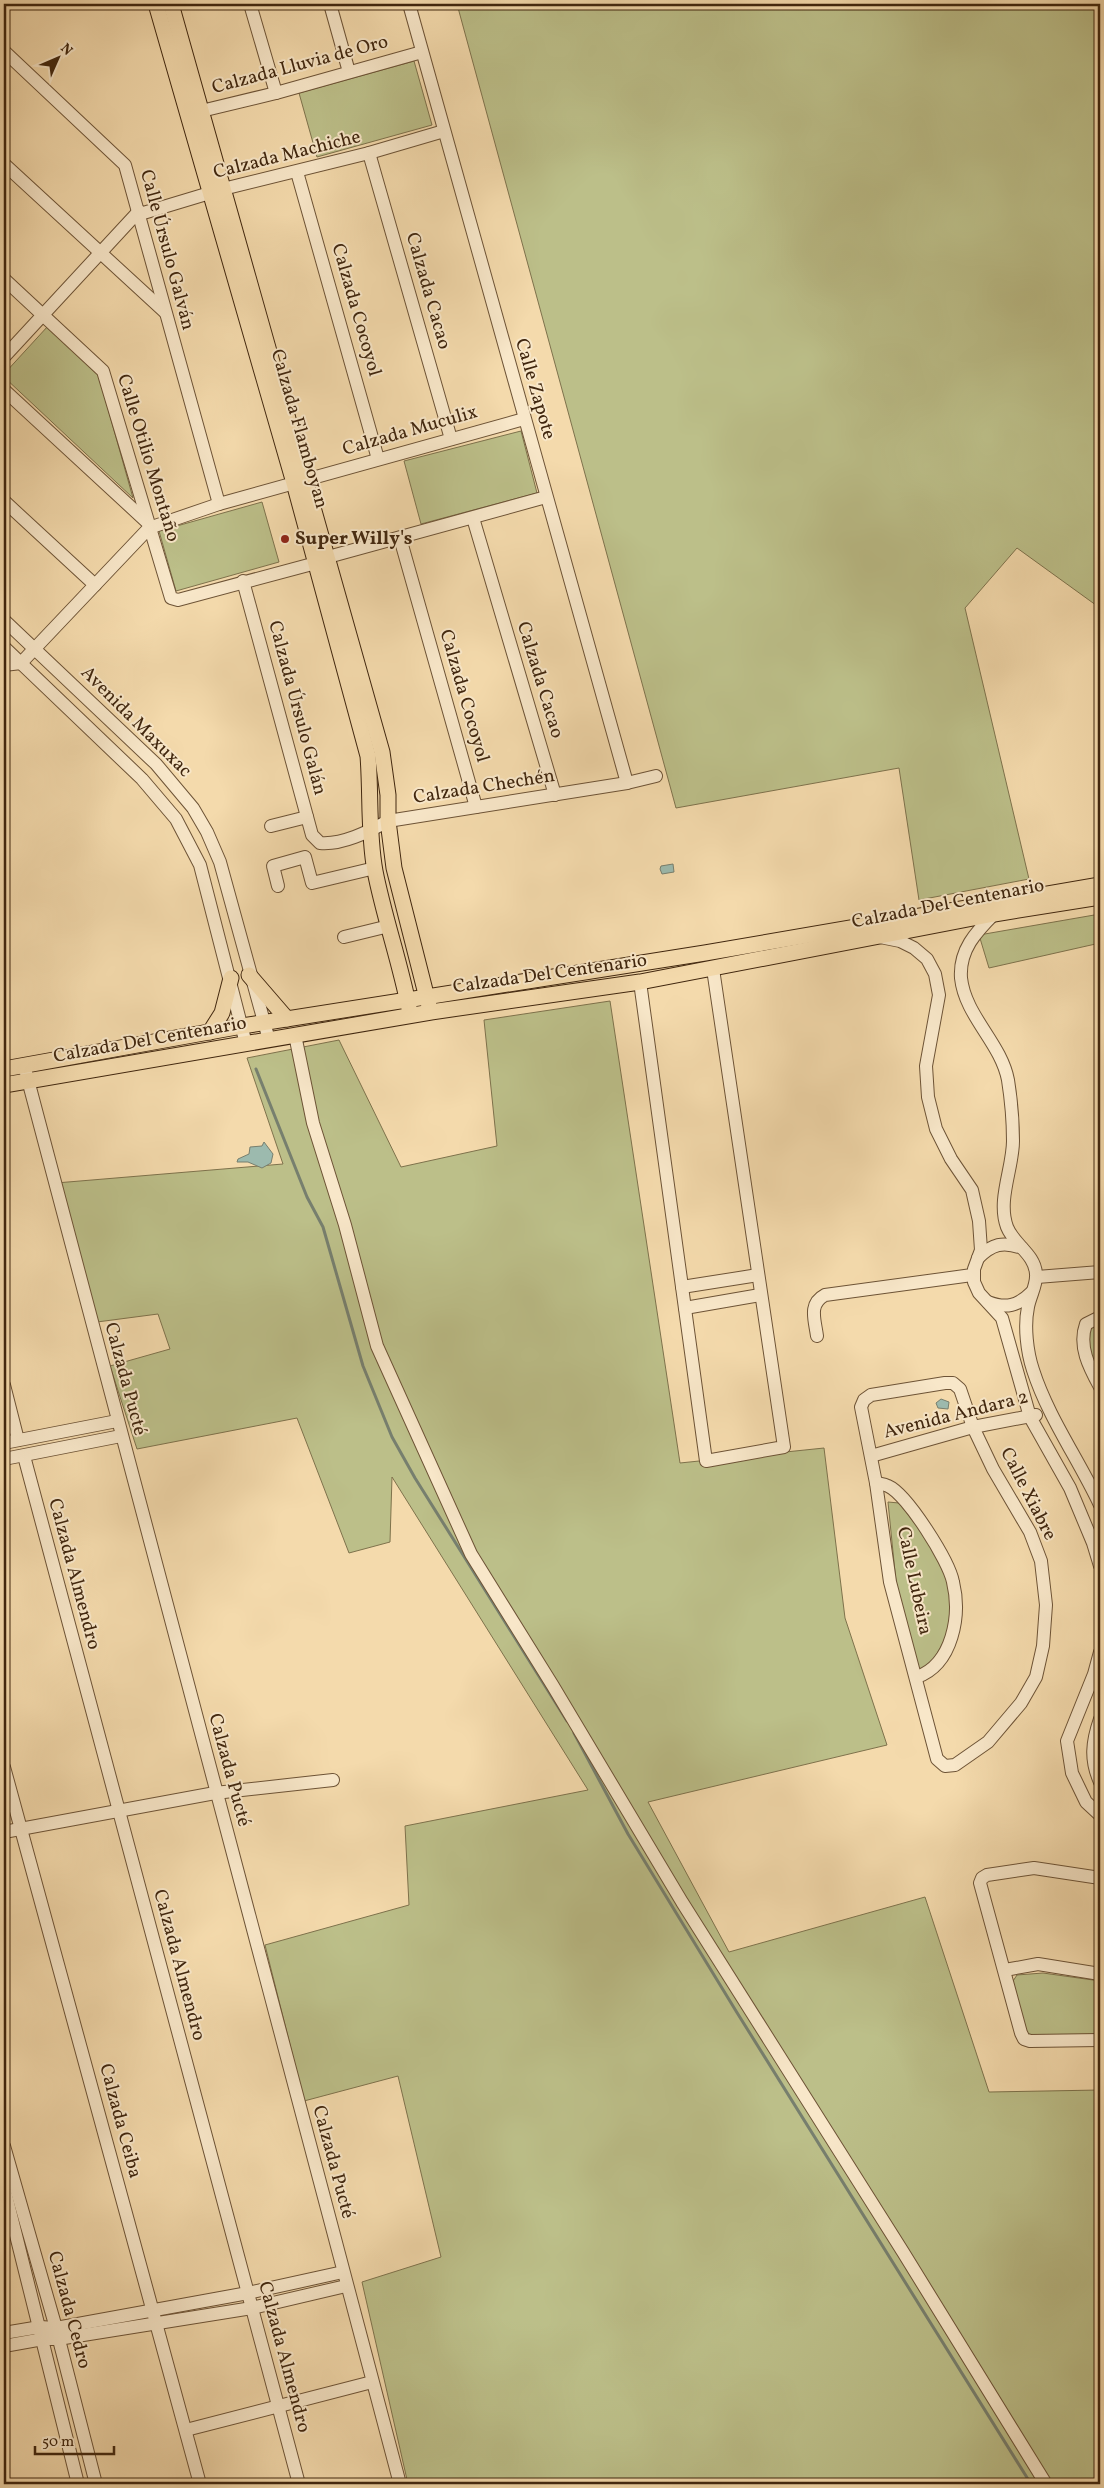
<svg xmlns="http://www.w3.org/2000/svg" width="1104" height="2488" viewBox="0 0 1104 2488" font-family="Vollkorn,serif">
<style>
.green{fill:#bcbf89;stroke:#7e724c}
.water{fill:#9cbaae;stroke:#777f6e}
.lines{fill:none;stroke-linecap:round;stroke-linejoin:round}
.stream{stroke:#777f6e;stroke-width:3}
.minor-casing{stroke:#6d5336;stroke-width:14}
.major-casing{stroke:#40260e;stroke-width:17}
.minor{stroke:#f8e7c9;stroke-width:12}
.major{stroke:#f4daac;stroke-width:15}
.poi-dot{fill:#8f2418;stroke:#f8e7c9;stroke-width:2}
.labels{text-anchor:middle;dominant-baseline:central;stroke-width:4;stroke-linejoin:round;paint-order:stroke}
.street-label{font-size:19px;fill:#40260e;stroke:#f8e7c9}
.poi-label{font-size:19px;font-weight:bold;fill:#40260e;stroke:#f8e7c9;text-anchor:start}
</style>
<rect width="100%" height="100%" fill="#f4daac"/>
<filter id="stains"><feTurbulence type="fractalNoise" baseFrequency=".004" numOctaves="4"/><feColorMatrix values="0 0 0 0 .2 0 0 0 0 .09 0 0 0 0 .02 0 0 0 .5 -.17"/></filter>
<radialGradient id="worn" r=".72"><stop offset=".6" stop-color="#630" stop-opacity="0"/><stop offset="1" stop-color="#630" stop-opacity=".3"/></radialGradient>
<g class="green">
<polygon points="457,4 1100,4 1100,608 1017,548 965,608 1029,879 919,900 899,768 676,808"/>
<polygon points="414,61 432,125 317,157 299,93"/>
<polygon points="48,326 98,373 133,498 4,377 4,374"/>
<polygon points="521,431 537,493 421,524 404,461"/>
<polygon points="262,502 279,562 176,591 159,531"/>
<polygon points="1100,914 1100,943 989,968 979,935"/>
<polygon points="610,1001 680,1463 824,1448 845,1618 887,1745 648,1802 729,1952 925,1897 989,2092 1100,2090 1100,2484 408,2484 362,2282 441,2257 398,2076 304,2101 265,1945 409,1905 405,1826 588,1790 392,1477 390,1542 349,1553 297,1418 137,1449 110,1366 170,1349 158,1314 97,1322 56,1183 283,1164 247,1058 339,1040 401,1167 497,1146 484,1020"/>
<polygon points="1100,1322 1100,1373 1087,1346 1089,1329"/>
<path d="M888,1502L899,1503C917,1525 956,1578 953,1607C951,1630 940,1652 926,1669L918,1668L896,1582Z"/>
<polygon points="1043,1973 1100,1981 1100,2037 1032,2038 1026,2034 1013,1981 1017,1975"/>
</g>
<g class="water">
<polygon points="673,864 674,872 662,874 660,869 661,866"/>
<polygon points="264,1142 273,1154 271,1163 262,1168 248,1162 237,1162 238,1159 249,1154 250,1147 262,1146"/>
<polygon points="941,1399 949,1402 948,1409 938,1408 936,1403"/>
</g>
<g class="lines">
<g class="stream">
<polyline points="256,1069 307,1197 323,1227 363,1366 392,1437 415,1478 567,1721"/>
<polyline points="574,1733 628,1834 736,2011 1031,2484"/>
</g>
<g class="minor-casing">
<g id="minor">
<polyline points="250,4 276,93"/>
<polyline points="330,4 349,72"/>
<polyline points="409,4 627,783"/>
<polyline points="4,51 125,165 219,504"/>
<polyline points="193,113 276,93 422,52"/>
<polyline points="369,153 451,439"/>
<polyline points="4,164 165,312"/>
<polyline points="297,172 378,459"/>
<polyline points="140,214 223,189 369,153 444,131"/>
<polyline points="4,279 103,371 171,598 178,600 316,563 328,557 546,497"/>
<polyline points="4,357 139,211"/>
<polyline points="4,390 147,522"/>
<polyline points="4,501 95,585"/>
<polyline points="473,518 555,795"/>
<polyline points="400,538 476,807"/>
<path d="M243,581L312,835L320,843C342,845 368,832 388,821L627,783L656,776"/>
<polyline points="4,620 156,764 193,808 207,832 220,862 269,1040"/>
<polyline points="4,647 142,779 176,819 200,865 246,1044"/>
<polyline points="21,663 149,528 219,504 524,419"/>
<polyline points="4,665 21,663"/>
<polyline points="271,826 307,817"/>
<polyline points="278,886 273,866 305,857 312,883 375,868"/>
<path d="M994,914C976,932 959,950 961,978C965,1016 1001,1043 1008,1080C1011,1099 1013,1122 1013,1141C1013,1168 997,1200 1007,1227C1014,1245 1035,1254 1036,1274C1037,1285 1030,1296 1028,1307C1024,1326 1027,1352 1033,1370C1048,1417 1079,1460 1100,1505"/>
<polyline points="344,937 389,926"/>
<polyline points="880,937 900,941 914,948 927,959 935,974 939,995 926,1066 928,1097 936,1129 951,1159 972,1190 979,1221 981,1250 974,1269 974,1282 979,1293 1002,1318 1030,1417 1070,1488 1093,1543 1100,1566"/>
<polyline points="640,982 706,1461 784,1447 713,969"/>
<polyline points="295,1035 313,1123 345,1225 377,1346 471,1554 553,1686 682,1902 903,2252 1046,2484"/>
<polyline points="24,1065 400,2484"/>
<path d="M978,1258C992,1244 1003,1241 1022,1248"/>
<polyline points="1037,1277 1100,1272"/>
<polyline points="682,1287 758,1275"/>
<path d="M988,1302C1006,1309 1018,1306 1032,1292"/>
<polyline points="685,1308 760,1295"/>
<path d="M1100,1317L1086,1324C1078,1346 1089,1367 1100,1387"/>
<path d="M817,1336C815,1320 808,1304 825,1295L972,1275"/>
<polygon points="945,1383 953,1383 960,1389 973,1427 993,1469 1030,1532 1041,1561 1046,1605 1043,1646 1036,1677 1021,1703 988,1742 955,1765 945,1766 937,1759 890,1582 876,1483 861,1407 864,1400 871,1395"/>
<polyline points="4,1385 18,1440"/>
<polyline points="4,1443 117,1421"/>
<polyline points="24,1456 299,2484"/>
<polyline points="871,1456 973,1427 1036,1415"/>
<polyline points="4,1459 121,1436"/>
<path d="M876,1483C880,1484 884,1484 888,1486C907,1494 949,1561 953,1582C961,1615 953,1664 917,1677"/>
<polyline points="1100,1652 1094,1674 1067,1741 1072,1773 1086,1802 1100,1815"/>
<path d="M1100,1719C1092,1742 1090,1760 1100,1782"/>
<polyline points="4,1767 200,2484"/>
<polyline points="4,1832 215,1793 333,1780"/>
<polyline points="1100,1878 1034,1868 987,1875 982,1878 980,1883 1021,2033 1024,2039 1030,2041 1100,2040"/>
<polyline points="1005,1970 1038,1964 1100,1974"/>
<polyline points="4,2146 56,2328 96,2484"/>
<polyline points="4,2187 78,2484"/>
<polyline points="4,2333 40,2327 56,2328 248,2293 343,2272"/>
<polyline points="4,2346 43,2339 58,2339 252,2308 346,2286"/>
<polyline points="186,2430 372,2382"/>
</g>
</g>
<g class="major-casing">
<g id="major">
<path d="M156,4L294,483L368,756C371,794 368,833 375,871C384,917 400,962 409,1008"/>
<polyline points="171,4 382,752 388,795 388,821 394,868 429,1006"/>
<polyline points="249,975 287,1019"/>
<polyline points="210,1032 222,1013 231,978"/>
<polyline points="4,1069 242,1026 705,953 1100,885"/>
<polyline points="4,1085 431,1012 640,982 994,914 1100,897"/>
</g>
</g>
<use href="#minor" class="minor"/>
<use href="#major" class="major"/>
</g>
<circle class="poi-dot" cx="285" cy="539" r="5"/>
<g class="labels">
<g class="street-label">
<text transform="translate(300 65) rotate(-15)">Calzada Lluvia de Oro</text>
<text transform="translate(287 155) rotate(-14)">Calzada Machiche</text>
<text transform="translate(167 250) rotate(75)">Calle Úrsulo Galván</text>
<text transform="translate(428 291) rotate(74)">Calzada Cacao</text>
<text transform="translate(356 310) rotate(74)">Calzada Cocoyol</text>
<text transform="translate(535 389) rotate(74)">Calle Zapote</text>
<text transform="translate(299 429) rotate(74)">Calzada Flamboyan</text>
<text transform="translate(410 431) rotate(-16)">Calzada Muculix</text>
<text transform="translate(148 458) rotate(73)">Calle Otilio Montaño</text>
<text transform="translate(540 680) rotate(73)">Calzada Cacao</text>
<text transform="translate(464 696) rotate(74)">Calzada Cocoyol</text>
<text transform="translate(297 708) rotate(75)">Calzada Úrsulo Galán</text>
<text transform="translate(136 722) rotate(45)">Avenida Maxuxac</text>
<text transform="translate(484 787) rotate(-9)">Calzada Chechén</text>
<text transform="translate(948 904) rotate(-11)">Calzada Del Centenario</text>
<text transform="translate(550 974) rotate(-8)">Calzada Del Centenario</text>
<text transform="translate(150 1040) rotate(-10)">Calzada Del Centenario</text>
<text transform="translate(125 1379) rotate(75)">Calzada Pucté</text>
<text transform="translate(956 1415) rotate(-14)">Avenida Andara 2</text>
<text transform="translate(1028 1494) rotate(63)">Calle Xiabre</text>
<text transform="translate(74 1574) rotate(75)">Calzada Almendro</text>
<text transform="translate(914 1581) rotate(78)">Calle Lubeira</text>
<text transform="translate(229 1770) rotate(75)">Calzada Pucté</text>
<text transform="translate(179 1965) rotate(75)">Calzada Almendro</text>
<text transform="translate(120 2121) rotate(75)">Calzada Ceiba</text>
<text transform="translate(333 2162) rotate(75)">Calzada Pucté</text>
<text transform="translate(69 2310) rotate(75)">Calzada Cedro</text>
<text transform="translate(284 2357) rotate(75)">Calzada Almendro</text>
</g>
<g class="poi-label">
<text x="295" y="539">Super Willy's</text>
</g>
</g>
<rect width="1104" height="2488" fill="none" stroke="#f4daac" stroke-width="20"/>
<rect x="5" y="5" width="1094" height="2478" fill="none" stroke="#40260e" stroke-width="2.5"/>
<rect x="10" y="10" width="1084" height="2468" fill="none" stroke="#40260e"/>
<g transform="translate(58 58) rotate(45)" stroke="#f8e7c9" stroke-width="4" paint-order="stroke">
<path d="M0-4L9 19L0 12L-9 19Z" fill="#40260e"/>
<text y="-8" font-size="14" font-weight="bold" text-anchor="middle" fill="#40260e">N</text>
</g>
<path d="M35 2446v8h79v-8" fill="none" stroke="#40260e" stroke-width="2.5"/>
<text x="42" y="2446" font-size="15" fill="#40260e" stroke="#f8e7c9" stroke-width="4" paint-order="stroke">50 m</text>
<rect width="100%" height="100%" filter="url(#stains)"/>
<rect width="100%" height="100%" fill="url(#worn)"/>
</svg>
